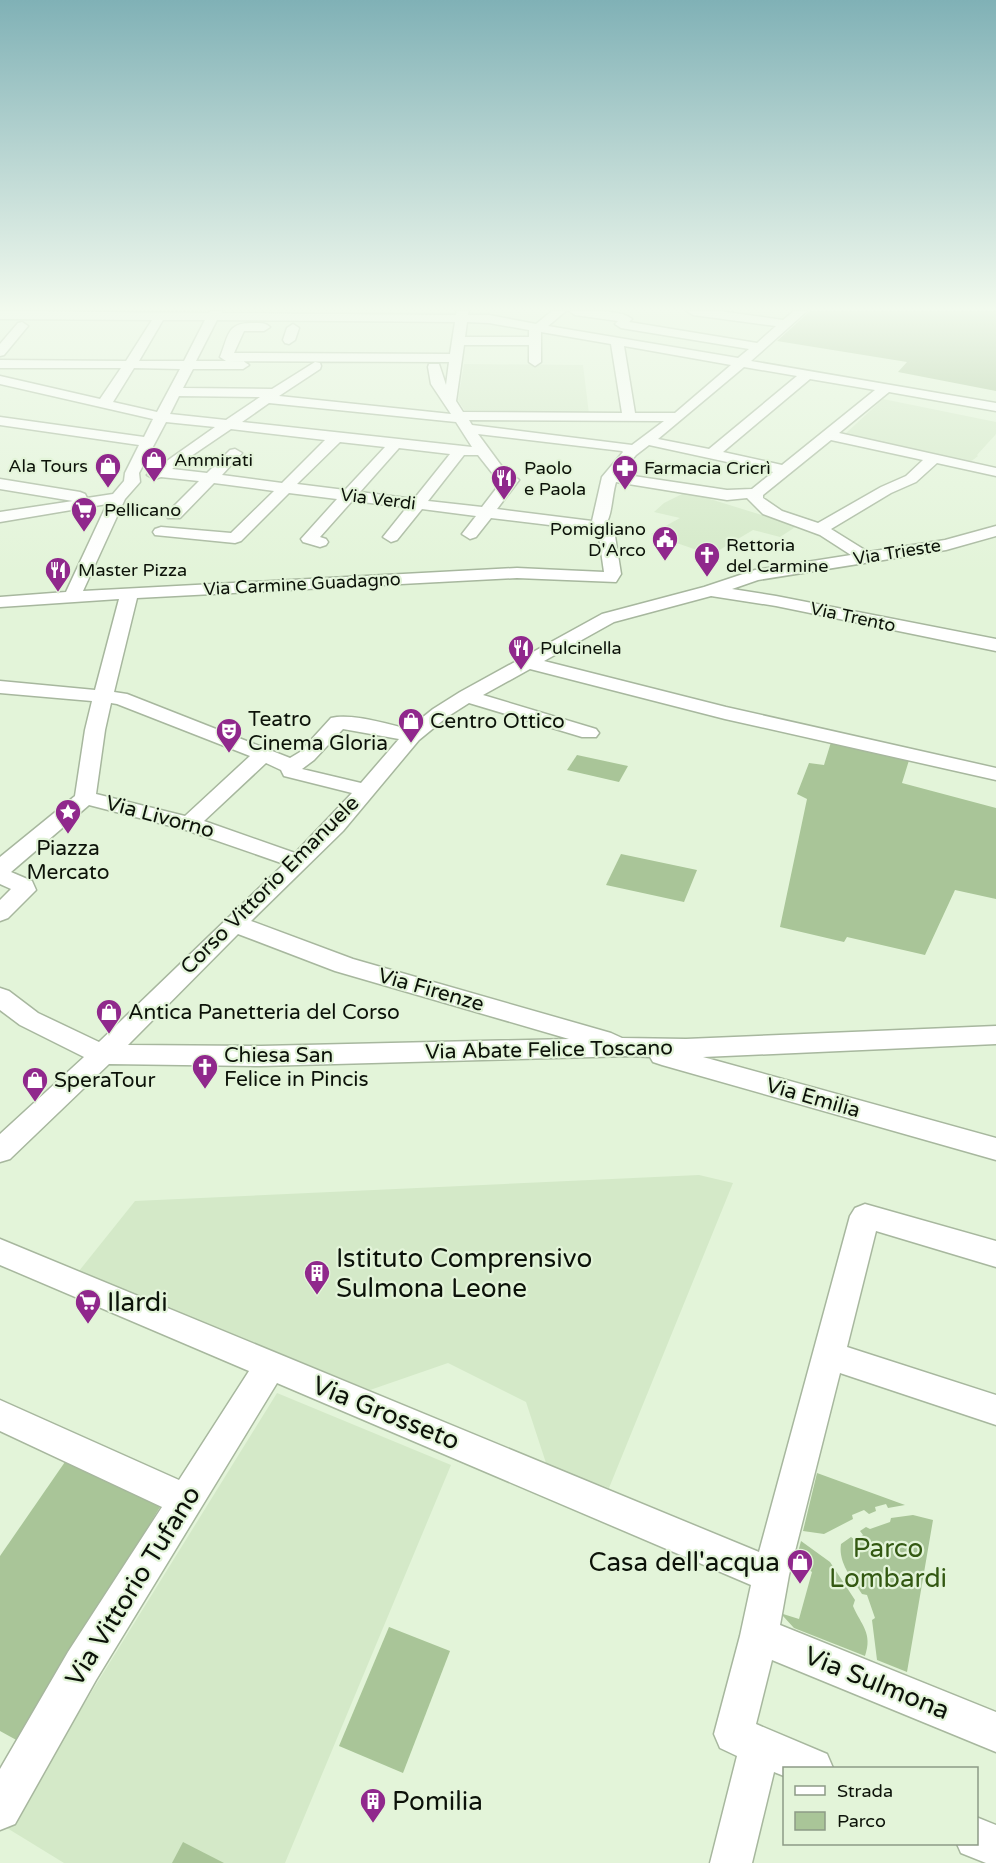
<svg xmlns="http://www.w3.org/2000/svg" width="996" height="1863" viewBox="0 0 996 1863" font-family="'Varela Round',sans-serif">
<style>
.built{fill:#d4e9c8}
.green{fill:#a9c598}
.lines{fill:none;stroke-linecap:round;stroke-linejoin:round}
.minor-casing{stroke:#a7b79e;stroke-width:3}
.minor{fill:#fff;fill-rule:evenodd}
.labels{text-anchor:middle;dominant-baseline:central;stroke-width:4.5;stroke-linejoin:round;paint-order:stroke}
.far-poi-label{font-size:18px;fill:#0c1209;stroke:#e3f4d9;text-anchor:start}
.far-street-label{font-size:18px;fill:#0c1209;stroke:#e3f4d9}
.poi-label{font-size:21px;fill:#0c1209;stroke:#e3f4d9;text-anchor:start}
.street-label{font-size:21px;fill:#0c1209;stroke:#e3f4d9}
.near-poi-label{font-size:26px;fill:#0c1209;stroke:#e3f4d9;text-anchor:start}
.near-street-label{font-size:26px;fill:#0c1209;stroke:#e3f4d9}
.near-park-label{font-size:26px;fill:#335812;stroke:#e3f4d9}
</style>
<rect width="100%" height="100%" fill="#e3f4d9"/>
<g class="built">
<polygon points="464,364 583,365 589,414 466,413 458,400"/>
<polygon points="883,399 996,422 996,434 977,455 978,456 969,463 844,435"/>
<polygon points="684,493 694,494 797,526 780,537 753,530 711,555 651,534 680,518 654,512 664,503"/>
<polygon points="699,1175 733,1183 609,1488 547,1466 526,1402 448,1363 370,1390 79,1271 135,1201"/>
<polygon points="277,1393 451,1465 285,1863 64,1863 7,1828"/>
</g>
<g class="green">
<polygon points="810,311 996,311 996,391 898,372 907,362 777,341"/>
<polygon points="832,739 910,757 902,783 996,808 996,899 955,890 925,955 847,937 844,942 780,927 807,799 797,794 809,763 824,765"/>
<polygon points="577,755 628,766 619,782 567,770"/>
<polygon points="621,854 697,870 684,902 606,885"/>
<polygon points="67,1459 163,1502 20,1742 0,1731 0,1556"/>
<polygon points="817,1473 905,1505 888,1508 886,1504 875,1507 876,1511 869,1514 864,1510 852,1515 853,1519 824,1534 803,1531"/>
<path d="M913,1515L933,1520L907,1672L877,1660L872,1620L875,1618L867,1595L862,1594C852,1578 838,1563 841,1544L851,1537L855,1540L863,1535L860,1531L866,1527L870,1529L890,1522L891,1518Z"/>
<path d="M801,1541L830,1562L855,1600L853,1606C861,1625 873,1633 865,1656L794,1628L783,1616V1614L799,1619L812,1572L796,1560Z"/>
<polygon points="389,1627 450,1651 403,1773 339,1746"/>
<polygon points="183,1842 224,1863 172,1863"/>
</g>
<g class="lines">
<g class="minor-casing">
<g id="minor">
<path d="M0,311L209,313L210,311H222L221,313L456,315L457,311H469L468,315H489L536,324L552,311H566L548,326L738,358L749,349L621,328L615,324L618,321L575,315L569,311C585,311 620,309 632,319L629,322L757,343L776,326L693,315L687,311H719L783,320L794,311H807L751,361L996,403V411L889,392L839,433L996,468V476L937,463L916,482L891,493L831,529L868,552L945,540L996,526V536L946,550L758,580L732,589L776,596L996,639V651L776,606L711,596L614,622L544,661L726,707L996,768V780L725,719L530,669L483,695L596,729L599,733L596,737H582L469,703L447,717L419,740L343,831L251,921L353,959L611,1033L622,1038L686,1039L996,1026V1044L703,1057L996,1138V1160L662,1065L653,1062L650,1057L630,1056L261,1066L109,1064L10,1159L0,1162V1134L84,1057L20,1025L0,1010V988L9,991L38,1013L99,1042L284,864L186,830L89,805L11,872L32,881L36,890L8,918L0,921V900L11,889L0,884V857L75,796L85,730L92,701L0,693V681L95,690L119,599L0,607V597L66,592L107,504L0,522V512L73,501L0,489V479L80,492L85,494L87,498L113,494L124,481L125,473L139,445L0,425V417L144,437L153,419L0,384V376L100,399L121,368H0V360L126,361L152,320L0,319ZM163,320H205L184,361H139ZM217,320L455,322L450,354L234,353L244,331H264L270,327C265,322 259,323 252,323C226,323 229,336 220,357L226,361L449,362L446,385L439,364H429L428,367L431,384L451,414L279,396L320,369L321,366L320,363L315,362L272,389L183,388L193,369H243L249,365L243,361H196ZM467,322L489,323L529,330V337H465ZM541,332L611,344L622,413L463,412L456,401L464,345H529V362L535,366L541,362ZM624,346L731,365L675,413H635ZM744,367L797,376L709,449L658,439ZM134,368L180,369L157,412L113,402ZM810,379L875,390L782,465L723,452ZM179,396L260,397L226,420L170,414ZM269,403L456,422L472,447L242,422ZM469,420L664,421L632,445L472,425ZM166,422L215,427L147,475L154,479L161,477L199,481L168,512L166,515L168,518H180L214,483L274,491L231,533L161,527L155,529L153,532L155,535L235,543L241,541L289,493L337,499L301,539L303,542L320,547L326,545L328,542L326,539L320,537L352,501L407,507L383,537L391,542L397,540L422,509L476,516L462,534L470,539L476,537L491,518L591,530L599,537L604,572L517,568L83,591L125,499L140,482L139,473ZM231,429L325,440L282,483L222,475L242,453L235,449L230,450L207,473L172,469ZM478,434L622,451L623,452L602,477L592,521L497,509L519,480L503,468ZM831,440L923,460L906,476L881,487L818,523L782,511L763,498V495ZM340,442L385,447L345,490L297,484ZM649,445L773,472L752,489L727,490L620,474L636,455ZM399,448L450,454L414,499L360,492ZM464,455H478L493,474L502,481L482,507L428,501ZM616,482L727,500L747,498L763,514L820,535L851,555L755,570L704,587L602,614L460,692L433,709L408,729C387,724 352,713 331,718L300,752L290,758L127,694L114,692L137,598L517,578L616,582L621,574L615,536L605,525C612,517 612,495 616,482ZM111,703L117,704L250,756L185,816L96,794L105,730ZM343,729L399,739L361,783L302,769L314,760ZM266,763L281,770L284,776L352,793L295,853L204,821ZM238,934L335,971L569,1039L261,1046L128,1045Z"/>
<polygon points="22,322 28,326 4,355 0,356 0,344 18,323"/>
<polygon points="293,324 299,328 295,340 289,344 285,343 283,340 287,328"/>
<polygon points="865,1204 996,1241 996,1267 876,1231 847,1347 996,1395 996,1425 840,1373 789,1575 780,1625 996,1712 996,1752 772,1660 756,1724 827,1754 833,1768 784,1768 784,1776 774,1772 752,1863 710,1863 737,1756 720,1748 714,1734 740,1636 751,1585 277,1383 96,1680 15,1824 0,1830 0,1769 68,1652 162,1507 0,1431 0,1400 179,1480 249,1371 0,1265 0,1239 759,1552 850,1216 855,1208"/>
<polygon points="976,1817 996,1825 996,1863 986,1863 961,1853 957,1844 976,1844"/>
</g>
</g>
<use href="#minor" class="minor"/>
</g>
<linearGradient id="sky" x2="0" y2="1"><stop stop-color="#80b1b6"/><stop offset="0.54" stop-color="#f2faee"/><stop offset="1" stop-color="#f2faee" stop-opacity="0"/></linearGradient>
<rect width="996" height="572" fill="url(#sky)"/>
<defs>
<g id="shop-pin" transform="scale(1.35)"><path d="M0 17L-7.5 6A9.5 9.5 0 1 1 7.5 6Z" fill="#90288c" stroke="#e3f4d9"/><path d="M-5-2.5h2.3a2.7 3.5 0 0 1 5.4 0H5L5.5 6h-11ZM-1.5-2.5h3a1.5 2.3 0 0 0-3 0Z" fill="#fff"/></g>
<g id="pharmacy-pin" transform="scale(1.35)"><path d="M0 17L-7.5 6A9.5 9.5 0 1 1 7.5 6Z" fill="#90288c" stroke="#e3f4d9"/><path d="M-2-6h4v4h4v4h-4v4h-4v-4h-4v-4h4Z" fill="#fff"/></g>
<g id="restaurant-pin" transform="scale(1.35)"><path d="M0 17L-7.5 6A9.5 9.5 0 1 1 7.5 6Z" fill="#90288c" stroke="#e3f4d9"/><path d="M-5-6h1v4h1v-4h1v4h1v-4h1v5L-1.5 .5V6h-2V.5L-5-1ZM5-6V6H3V1.5H1.5Q1.5-4 5-6Z" fill="#fff"/></g>
<g id="supermarket-pin" transform="scale(1.35)"><path d="M0 17L-7.5 6A9.5 9.5 0 1 1 7.5 6Z" fill="#90288c" stroke="#e3f4d9"/><path d="M-6-5.5h2.5l.6 2H6L4.5 2H-2.5L-4.4-4H-6ZM-1.5 3.2a1.3 1.3 0 1 0 .1 0ZM3 3.2a1.3 1.3 0 1 0 .1 0Z" fill="#fff"/></g>
<g id="civic-pin" transform="scale(1.35)"><path d="M0 17L-7.5 6A9.5 9.5 0 1 1 7.5 6Z" fill="#90288c" stroke="#e3f4d9"/><path d="M-.6-6.5H3V-4.5H.6V-3L4-1V1h2V6H-6V1h2V-1L-.6-3ZM-1.2 2.5V6h2.4V2.5Z" fill="#fff"/></g>
<g id="church-pin" transform="scale(1.35)"><path d="M0 17L-7.5 6A9.5 9.5 0 1 1 7.5 6Z" fill="#90288c" stroke="#e3f4d9"/><path d="M-1.2-6h2.4v3.5h3.3v2.4h-3.3V6h-2.4V-.1h-3.3v-2.4h3.3Z" fill="#fff"/></g>
<g id="theatre-pin" transform="scale(1.35)"><path d="M0 17L-7.5 6A9.5 9.5 0 1 1 7.5 6Z" fill="#90288c" stroke="#e3f4d9"/><path d="M-5-5.5Q0-4 5-5.5V0Q5 5 0 6Q-5 5-5 0ZM-3.3-2.5H-1v1.5H-3.3ZM1-2.5H3.3v1.5H1ZM-2.8 1Q0 5.5 2.8 1Z" fill="#fff"/></g>
<g id="sight-pin" transform="scale(1.35)"><path d="M0 17L-7.5 6A9.5 9.5 0 1 1 7.5 6Z" fill="#90288c" stroke="#e3f4d9"/><path d="M0-6L1.8-2.2L6-1.7L2.9 1.2L3.7 5.4L0 3.3L-3.7 5.4L-2.9 1.2L-6-1.7L-1.8-2.2Z" fill="#fff"/></g>
<g id="building-pin" transform="scale(1.35)"><path d="M0 17L-7.5 6A9.5 9.5 0 1 1 7.5 6Z" fill="#90288c" stroke="#e3f4d9"/><path d="M-4-6H4V6H1V3H-1V6H-4ZM-2.5-4.3h1.7v1.8h-1.7ZM.8-4.3h1.7v1.8H.8ZM-2.5-1h1.7V.8h-1.7ZM.8-1h1.7V.8H.8Z" fill="#fff"/></g>
</defs>
<g fill-rule="evenodd">
<use href="#shop-pin" x="154" y="460"/>
<use href="#shop-pin" x="108" y="466"/>
<use href="#pharmacy-pin" x="625" y="468"/>
<use href="#restaurant-pin" x="504" y="478"/>
<use href="#supermarket-pin" x="84" y="510"/>
<use href="#civic-pin" x="665" y="539"/>
<use href="#church-pin" x="707" y="555"/>
<use href="#restaurant-pin" x="58" y="570"/>
<use href="#restaurant-pin" x="521" y="648"/>
<use href="#shop-pin" x="411" y="721"/>
<use href="#theatre-pin" x="229" y="731"/>
<use href="#sight-pin" x="68" y="812"/>
<use href="#shop-pin" x="109" y="1012"/>
<use href="#church-pin" x="205" y="1067"/>
<use href="#shop-pin" x="35" y="1080"/>
<use href="#building-pin" x="317" y="1273"/>
<use href="#supermarket-pin" x="88" y="1302"/>
<use href="#shop-pin" x="800" y="1562"/>
<use href="#building-pin" x="373" y="1801"/>
</g>
<g class="labels">
<g class="far-poi-label">
<text x="174" y="460">Ammirati</text>
<text x="88" y="466" text-anchor="end">Ala Tours</text>
<text x="524" y="468">Paolo<tspan x="524" dy="21">e Paola</tspan></text>
<text x="644" y="468">Farmacia Cricrì</text>
<text x="104" y="510">Pellicano</text>
<text x="646" y="529" text-anchor="end">Pomigliano<tspan x="646" dy="21">D'Arco</tspan></text>
<text x="726" y="545">Rettoria<tspan x="726" dy="21">del Carmine</tspan></text>
<text x="78" y="570">Master Pizza</text>
<text x="540" y="648">Pulcinella</text>
</g>
<g class="far-street-label">
<text transform="translate(378 499) rotate(7)">Via Verdi</text>
<text transform="translate(897 552) rotate(-9)">Via Trieste</text>
<text transform="translate(302 584) rotate(-3)">Via Carmine Guadagno</text>
<text transform="translate(853 617) rotate(12)">Via Trento</text>
</g>
<g class="poi-label">
<text x="248" y="719">Teatro<tspan x="248" dy="24">Cinema Gloria</tspan></text>
<text x="430" y="721">Centro Ottico</text>
<text x="68" y="848" text-anchor="middle">Piazza<tspan x="68" dy="24">Mercato</tspan></text>
<text x="128" y="1012">Antica Panetteria del Corso</text>
<text x="224" y="1055">Chiesa San<tspan x="224" dy="24">Felice in Pincis</tspan></text>
<text x="54" y="1080">SperaTour</text>
</g>
<g class="street-label">
<text transform="translate(160 817) rotate(15)">Via Livorno</text>
<text transform="translate(270 885) rotate(-45)">Corso Vittorio Emanuele</text>
<text transform="translate(431 990) rotate(16)">Via Firenze</text>
<text transform="translate(549 1050) rotate(-1)">Via Abate Felice Toscano</text>
<text transform="translate(813 1098) rotate(16)">Via Emilia</text>
</g>
<g class="near-poi-label">
<text x="336" y="1258">Istituto Comprensivo<tspan x="336" dy="30">Sulmona Leone</tspan></text>
<text x="107" y="1302">Ilardi</text>
<text x="780" y="1562" text-anchor="end">Casa dell'acqua</text>
<text x="392" y="1801">Pomilia</text>
</g>
<g class="near-street-label">
<text transform="translate(386 1413) rotate(22)">Via Grosseto</text>
<text transform="translate(133 1586) rotate(-58)">Via Vittorio Tufano</text>
<text transform="translate(877 1683) rotate(22)">Via Sulmona</text>
</g>
<g class="near-park-label">
<text x="888" y="1548">Parco<tspan x="888" dy="30">Lombardi</tspan></text>
</g>
</g>
<rect x="783" y="1767" width="195" height="78" fill="#e3f4d9" stroke="#8d9a86" stroke-width="1.5"/>
<rect x="795" y="1786" width="30" height="9" fill="#ffffff" stroke="#8d9a86" stroke-width="1.5"/>
<text x="837" y="1797" font-size="18" fill="#0c1209">Strada</text>
<rect x="795" y="1812" width="30" height="18" fill="#a9c598" stroke="#8d9a86" stroke-width="1.5"/>
<text x="837" y="1827" font-size="18" fill="#0c1209">Parco</text>
</svg>
